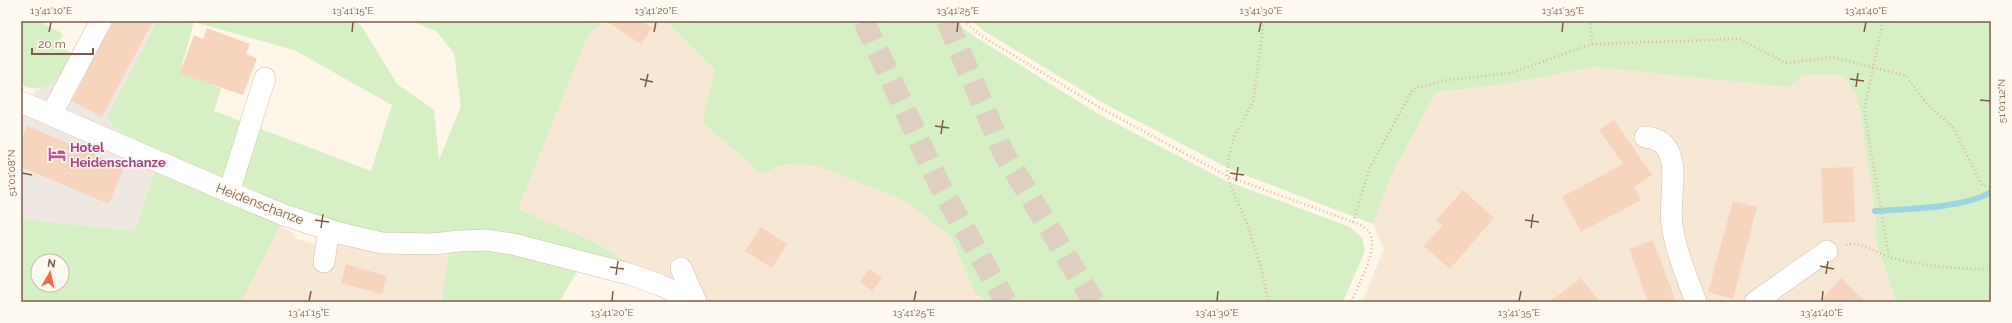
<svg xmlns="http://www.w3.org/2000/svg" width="2012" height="323" viewBox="0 0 2012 323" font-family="Raleway,sans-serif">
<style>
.residential{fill:#f7e8d6}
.industrial{fill:#efe8e2}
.green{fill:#d6efc5;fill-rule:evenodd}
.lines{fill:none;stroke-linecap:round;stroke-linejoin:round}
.stream{stroke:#9fd5de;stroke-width:6}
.building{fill:#f7d4bd}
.highway-tunnel{stroke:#decfc1;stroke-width:22;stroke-dasharray:22 11;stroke-linecap:butt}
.minor-casing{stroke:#d3bdac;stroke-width:22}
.path{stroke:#ddb79f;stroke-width:2.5;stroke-dasharray:1 3;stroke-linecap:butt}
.minor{stroke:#fff;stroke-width:21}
.ticks{fill:none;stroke:#7d5b48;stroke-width:1.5}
.labels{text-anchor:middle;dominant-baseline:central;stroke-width:3;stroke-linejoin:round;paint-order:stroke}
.hotel-label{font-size:13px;font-weight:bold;fill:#b23c85;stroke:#fffaf1;text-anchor:start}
.street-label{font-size:13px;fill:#7d5b48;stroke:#fffaf1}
.neatline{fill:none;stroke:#7d5b48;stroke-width:1.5}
.ticks-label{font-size:10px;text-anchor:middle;fill:#7d5b48}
</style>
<rect width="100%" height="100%" fill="#fef6e9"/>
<g class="residential">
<polygon points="604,21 666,21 715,70 702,122 762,174 785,164 817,166 905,201 951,237 975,293 988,302 694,302 632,267 518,209 588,35"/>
<polygon points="1594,67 1788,87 1803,75 1842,75 1856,94 1860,111 1875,211 1876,242 1896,302 1362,302 1384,249 1373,224 1391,176 1436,92 1507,84"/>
<polygon points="280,226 291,231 296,239 318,245 337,241 450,249 441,302 241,302"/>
</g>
<polygon class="industrial" points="89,21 157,21 107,117 117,131 108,151 155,171 135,231 21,219 21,114 25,115 36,90 46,87 62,70"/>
<g class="green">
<path d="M21,21H39L63,34L57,45L72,53C59,76 52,97 21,85Z"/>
<path d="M157,21H354L361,25L397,84L434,110L439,160L461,106L454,53L436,31L412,21H604L588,35L518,209L596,243L630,264L392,237L291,208L248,187L164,154L117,131L107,117ZM194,22L294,50L392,105L371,171L214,111L221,89L181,68Z"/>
<polygon points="666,21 953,21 977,38 1100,115 1226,181 1350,227 1362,238 1365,251 1343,302 988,302 975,293 951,237 905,201 817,166 785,164 762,174 702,122 715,70"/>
<polygon points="972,21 1991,21 1991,302 1896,302 1876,242 1875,211 1860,111 1856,94 1842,75 1803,75 1788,87 1594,67 1507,84 1436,92 1391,176 1373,224 1232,170 1105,104 984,31"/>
<path d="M155,171L276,218L280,226L241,302H21V219L135,231ZM38,261H62V285H38Z"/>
<path d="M467,247C506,246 541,255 579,266C613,275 648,285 680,302H669L653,293L618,281L578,270L559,302H441L450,249Z"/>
</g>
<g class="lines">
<path class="stream" d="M1875,211C1906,209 1965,208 1991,192"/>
</g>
<g class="building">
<polygon points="113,21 153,21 102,117 72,101"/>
<polygon points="606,21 642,21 652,28 641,44"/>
<polygon points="207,28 250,44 246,54 257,58 243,95 180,73 194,35 203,39"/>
<polygon points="1614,120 1652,175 1634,187 1641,200 1581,232 1562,197 1623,164 1599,130"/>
<polygon points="27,126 124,167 109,204 21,167 21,141"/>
<polygon points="1853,167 1855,222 1823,223 1821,168"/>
<polygon points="1463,190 1494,218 1450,269 1424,246 1443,225 1436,220"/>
<polygon points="1733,201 1757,207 1733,299 1708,292"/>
<polygon points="761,227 787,244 772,268 745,251"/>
<polygon points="1653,240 1663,267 1676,302 1648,302 1629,249"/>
<polygon points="346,264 387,276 382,294 341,283"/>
<polygon points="869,269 882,278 872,291 860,282"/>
<polygon points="1581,278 1600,302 1549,302"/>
<polygon points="1841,278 1866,302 1819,302"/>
</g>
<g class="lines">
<g class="highway-tunnel">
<polyline points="864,21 940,186 1006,302"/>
<polyline points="947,21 1003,152 1094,302"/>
</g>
<g class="minor-casing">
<g id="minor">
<polyline points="21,102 229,192 284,215 339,233 382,243 433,244 459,241 486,240 513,244 629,274 660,285 696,302"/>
<polyline points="51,115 101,21"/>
<path d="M1645,137C1657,138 1666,143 1670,155C1677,170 1669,206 1672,225C1676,252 1687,277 1696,302"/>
<polyline points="229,192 265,78"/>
<polyline points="324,262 329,230"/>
<polyline points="681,268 696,302"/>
<polyline points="1755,302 1827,251"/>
</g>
</g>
<g class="path">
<path d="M964,21L980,35L1104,110L1227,176L1353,222C1358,224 1366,227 1369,232C1380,247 1358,286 1351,302"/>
<polyline points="1264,21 1253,102 1234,137 1229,156 1227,176 1249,229 1262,271 1268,302"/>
<polyline points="1883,21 1864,110 1889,257"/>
<polyline points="1592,44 1739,39 1786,63 1833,57 1906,76 1928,105 1952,126 1982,185 1991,187"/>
<polyline points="1353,222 1370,167 1413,89 1446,80 1511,73 1592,44 1590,21"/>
<path d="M1846,245C1862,241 1874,252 1889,257C1913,265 1966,270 1991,269"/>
</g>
<use href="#minor" class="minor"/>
</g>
<path class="ticks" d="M49,32L51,22M352,32L353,22M654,32L656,22M957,32L958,22M1259,32L1261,22M1562,32L1563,22M1864,32L1866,22M640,79L653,82M1850,79L1864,81M645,87L648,74M1856,87L1858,73M1980,100L1990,101M935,126L949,128M941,134L943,120M22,173L32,175M1230,173L1244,175M1236,181L1238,167M315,220L329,222M1525,220L1539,222M321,228L323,214M1531,228L1533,214M1820,266L1834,269M610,267L624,269M1826,274L1828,261M616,275L618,261M309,301L311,291M612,301L613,291M914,301L916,291M1217,301L1218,291M1519,301L1521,291M1822,301L1823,291"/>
<defs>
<g id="hotel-bare" transform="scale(1.38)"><path d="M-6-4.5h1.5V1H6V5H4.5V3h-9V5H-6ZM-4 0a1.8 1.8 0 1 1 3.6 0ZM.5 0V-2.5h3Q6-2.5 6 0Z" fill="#d1479c" stroke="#fffaf1" stroke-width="2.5" paint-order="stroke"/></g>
</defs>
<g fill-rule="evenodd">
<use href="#hotel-bare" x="57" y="154"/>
</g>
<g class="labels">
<g class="hotel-label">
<text x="70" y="147">Hotel<tspan x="70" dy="15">Heidenschanze</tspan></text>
</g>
<g class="street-label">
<text transform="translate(260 204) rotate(21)">Heidenschanze</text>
</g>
</g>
<rect width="2012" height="323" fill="none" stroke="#fffaf1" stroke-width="44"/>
<g transform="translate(50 273) rotate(9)"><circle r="19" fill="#fffaf1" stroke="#cbbaad"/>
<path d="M0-3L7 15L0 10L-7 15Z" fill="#f46942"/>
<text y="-6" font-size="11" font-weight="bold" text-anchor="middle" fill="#7d5b48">N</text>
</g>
<path d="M32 48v6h61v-6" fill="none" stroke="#7d5b48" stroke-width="2"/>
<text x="38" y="48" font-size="12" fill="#7d5b48" stroke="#fffaf1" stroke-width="3" paint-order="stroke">20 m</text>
<rect x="22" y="22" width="1968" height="279" class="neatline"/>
<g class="ticks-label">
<text x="51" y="14">13°41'10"E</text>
<text x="353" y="14">13°41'15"E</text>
<text x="656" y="14">13°41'20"E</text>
<text x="958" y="14">13°41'25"E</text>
<text x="1261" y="14">13°41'30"E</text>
<text x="1563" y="14">13°41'35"E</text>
<text x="1866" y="14">13°41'40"E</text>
<text transform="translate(2001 101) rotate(-90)" y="4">51°01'12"N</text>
<text transform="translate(11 173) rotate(-90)" y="4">51°01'08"N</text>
<text x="309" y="316">13°41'15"E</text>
<text x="612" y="316">13°41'20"E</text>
<text x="914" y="316">13°41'25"E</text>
<text x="1217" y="316">13°41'30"E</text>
<text x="1519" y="316">13°41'35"E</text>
<text x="1822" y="316">13°41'40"E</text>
</g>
</svg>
